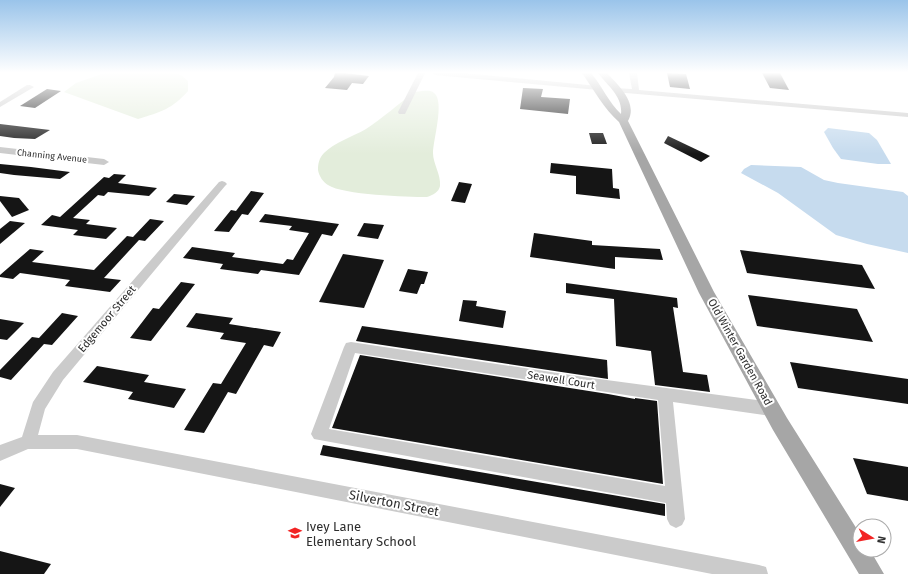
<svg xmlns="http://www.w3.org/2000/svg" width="908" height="574" viewBox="0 0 908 574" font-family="'Fira Sans',sans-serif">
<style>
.green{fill:#e3eddb}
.water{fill:#c6dbee}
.building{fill:#151515}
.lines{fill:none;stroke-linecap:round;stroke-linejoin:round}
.minor{fill:#cbcbcb;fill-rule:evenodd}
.major{fill:#a6a6a6;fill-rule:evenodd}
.labels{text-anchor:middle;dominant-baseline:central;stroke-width:4;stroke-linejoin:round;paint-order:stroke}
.far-street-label{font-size:9px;fill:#2e2e2e;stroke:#fff}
.street-label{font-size:11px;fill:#2e2e2e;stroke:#fff}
.near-street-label{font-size:13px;fill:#2e2e2e;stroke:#fff}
.near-poi-label{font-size:13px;fill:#2e2e2e;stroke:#fff;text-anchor:start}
</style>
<rect width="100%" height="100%" fill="#fff"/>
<g class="green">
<path d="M105,73H172L181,75L188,81V91C172,109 161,112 138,119L64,92L76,83Z"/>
<path d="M422,91C426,91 431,90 434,93C445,101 433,140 433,153C433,164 441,174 440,186C439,192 433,195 427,197C407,197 343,195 328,185C323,182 319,176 318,170C318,164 319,158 324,153C335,142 352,137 366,129C383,118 398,104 415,92Z"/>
</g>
<g class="water">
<polygon points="828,128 869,133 877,140 891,164 878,164 841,159 833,148 824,132"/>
<polygon points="751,165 801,167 824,180 838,183 903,192 908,196 908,253 867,244 836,235 778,193 741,173 744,169"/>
</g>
<g class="building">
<polygon points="335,73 344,73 369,76 363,84 352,83 347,90 325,88 334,77"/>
<polygon points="667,73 686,74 690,89 670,87"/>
<polygon points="762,73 780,73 789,90 770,88"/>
<polygon points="523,88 543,89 541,97 570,99 568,114 520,109"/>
<polygon points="47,89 61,91 35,108 20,106"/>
<polygon points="0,124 50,130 35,139 14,138 0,136"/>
<polygon points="589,133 603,133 607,144 592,144"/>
<polygon points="668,136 710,156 701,162 664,143"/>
<polygon points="551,163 612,169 613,188 619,189 620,199 576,194 576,176 550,173"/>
<polygon points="0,164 31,167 70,172 60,179 14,175 0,173"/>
<polygon points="114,174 126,175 118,183 157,188 149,196 108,192 104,196 98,195 73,218 90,220 86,224 117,228 106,239 73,235 78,230 41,225 52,215 60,217 104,177 109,178"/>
<polygon points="459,182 472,184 465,203 451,201"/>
<polygon points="251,191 264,193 248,215 242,214 229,232 214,231 231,210 236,211"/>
<polygon points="174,194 195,196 187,205 166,202"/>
<polygon points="0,196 19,198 29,210 12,217 0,201"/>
<polygon points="265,214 339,224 332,236 322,234 299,275 261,270 258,274 220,269 223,264 183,258 192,247 235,253 232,257 283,264 287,259 293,260 309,233 289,230 292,226 259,222"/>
<polygon points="150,219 164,221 145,241 139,240 104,278 121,280 110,292 65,286 70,280 20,273 13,279 0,277 0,275 30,249 44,251 32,262 94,270 127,236 133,237"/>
<polygon points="10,221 25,223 0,244 0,229"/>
<polygon points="364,223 384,225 378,239 357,236"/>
<polygon points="534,233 592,241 592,245 660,249 663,260 615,257 615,269 530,257"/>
<polygon points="740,250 862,265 875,289 747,273"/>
<polygon points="343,254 384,260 364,308 319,302"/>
<polygon points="408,269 428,272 424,284 421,284 417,294 399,291"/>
<polygon points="181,282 195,284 151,341 130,338 153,308 159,309"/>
<polygon points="566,283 677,298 678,308 673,307 683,372 707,375 710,392 655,385 651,351 616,346 614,299 566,293"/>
<polygon points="748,295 857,309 873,342 757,326"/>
<polygon points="463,300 477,301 476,306 506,311 503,328 459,321"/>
<polygon points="62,313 78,316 52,345 44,344 11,380 0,377 0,370 32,337 39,338"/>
<polygon points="196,313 233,318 229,324 281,332 273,347 264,345 236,394 228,392 204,433 184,430 213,383 221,384 246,343 220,339 224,333 186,327"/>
<polygon points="0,319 24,323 7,340 0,339"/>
<polygon points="362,326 607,360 608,379 356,341"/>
<polygon points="360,355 608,394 635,399 635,398 657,401 663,484 332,428"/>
<polygon points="790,362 908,379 908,404 798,388"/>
<polygon points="97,366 149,375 144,382 186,389 174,408 128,399 133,392 83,382"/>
<polygon points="323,445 665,504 665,516 320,455"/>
<polygon points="853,458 908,467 908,501 867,494"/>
<polygon points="0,484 15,488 0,507"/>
<polygon points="0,551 51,564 44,574 0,574"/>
</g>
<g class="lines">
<g class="minor">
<polygon points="418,73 425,73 406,112 405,114 399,114 398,112"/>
<polygon points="432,73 464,73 598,86 602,88 598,90 435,75"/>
<polygon points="629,73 637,73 639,90 908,113 908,117 614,92 614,88 632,89"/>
<polygon points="27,85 30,85 34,87 0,107 0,102"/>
<polygon points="0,147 104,159 109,162 104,165 0,153"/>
<polygon points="222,181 225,182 227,184 225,186 63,380 45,409 38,435 77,435 759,565 766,567 768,574 712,574 77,449 28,449 0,461 0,445 22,437 33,402 53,372 219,182"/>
<path d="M351,342L584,377L771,402L776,404L778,409L776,414L771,416L673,402L685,519L682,525L676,528L670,525L667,519L666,503L314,439L311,434L344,347L346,343ZM355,353L658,400L665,486L329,429Z"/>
</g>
<path class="major" d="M582,73H591C602,86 609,103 621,114C623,97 608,86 598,73H607C619,86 638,103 628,121L714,292L787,418L860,534V550H870L884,574H859L773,430L699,293L619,122C604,109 594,90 582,73Z"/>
</g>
<linearGradient id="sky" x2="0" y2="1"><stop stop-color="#9ac4ea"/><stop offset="0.47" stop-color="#fff"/><stop offset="1" stop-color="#fff" stop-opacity="0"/></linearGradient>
<rect width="908" height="154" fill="url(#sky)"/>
<defs>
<g id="school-bare" transform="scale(1.08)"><path d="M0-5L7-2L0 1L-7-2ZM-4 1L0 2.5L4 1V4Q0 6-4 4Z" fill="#f22424" stroke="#fff" stroke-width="2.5" paint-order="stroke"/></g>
</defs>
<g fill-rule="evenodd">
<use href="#school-bare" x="295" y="533"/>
</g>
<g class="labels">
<g class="far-street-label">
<text transform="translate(52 156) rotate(6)">Channing Avenue</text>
</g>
<g class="street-label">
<text transform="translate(107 319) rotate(-50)">Edgemoor Street</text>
<text transform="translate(740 352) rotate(61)">Old Winter Garden Road</text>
<text transform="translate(561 380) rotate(9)">Seawell Court</text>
</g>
<g class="near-street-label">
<text transform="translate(394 503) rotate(11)">Silverton Street</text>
</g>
<g class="near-poi-label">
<text x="306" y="526">Ivey Lane<tspan x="306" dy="15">Elementary School</tspan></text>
</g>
</g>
<g transform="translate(872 538) rotate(101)"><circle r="19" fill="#ffffff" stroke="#ababab"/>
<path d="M0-3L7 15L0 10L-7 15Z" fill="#f22424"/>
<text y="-6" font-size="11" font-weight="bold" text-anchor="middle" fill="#2e2e2e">N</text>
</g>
</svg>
